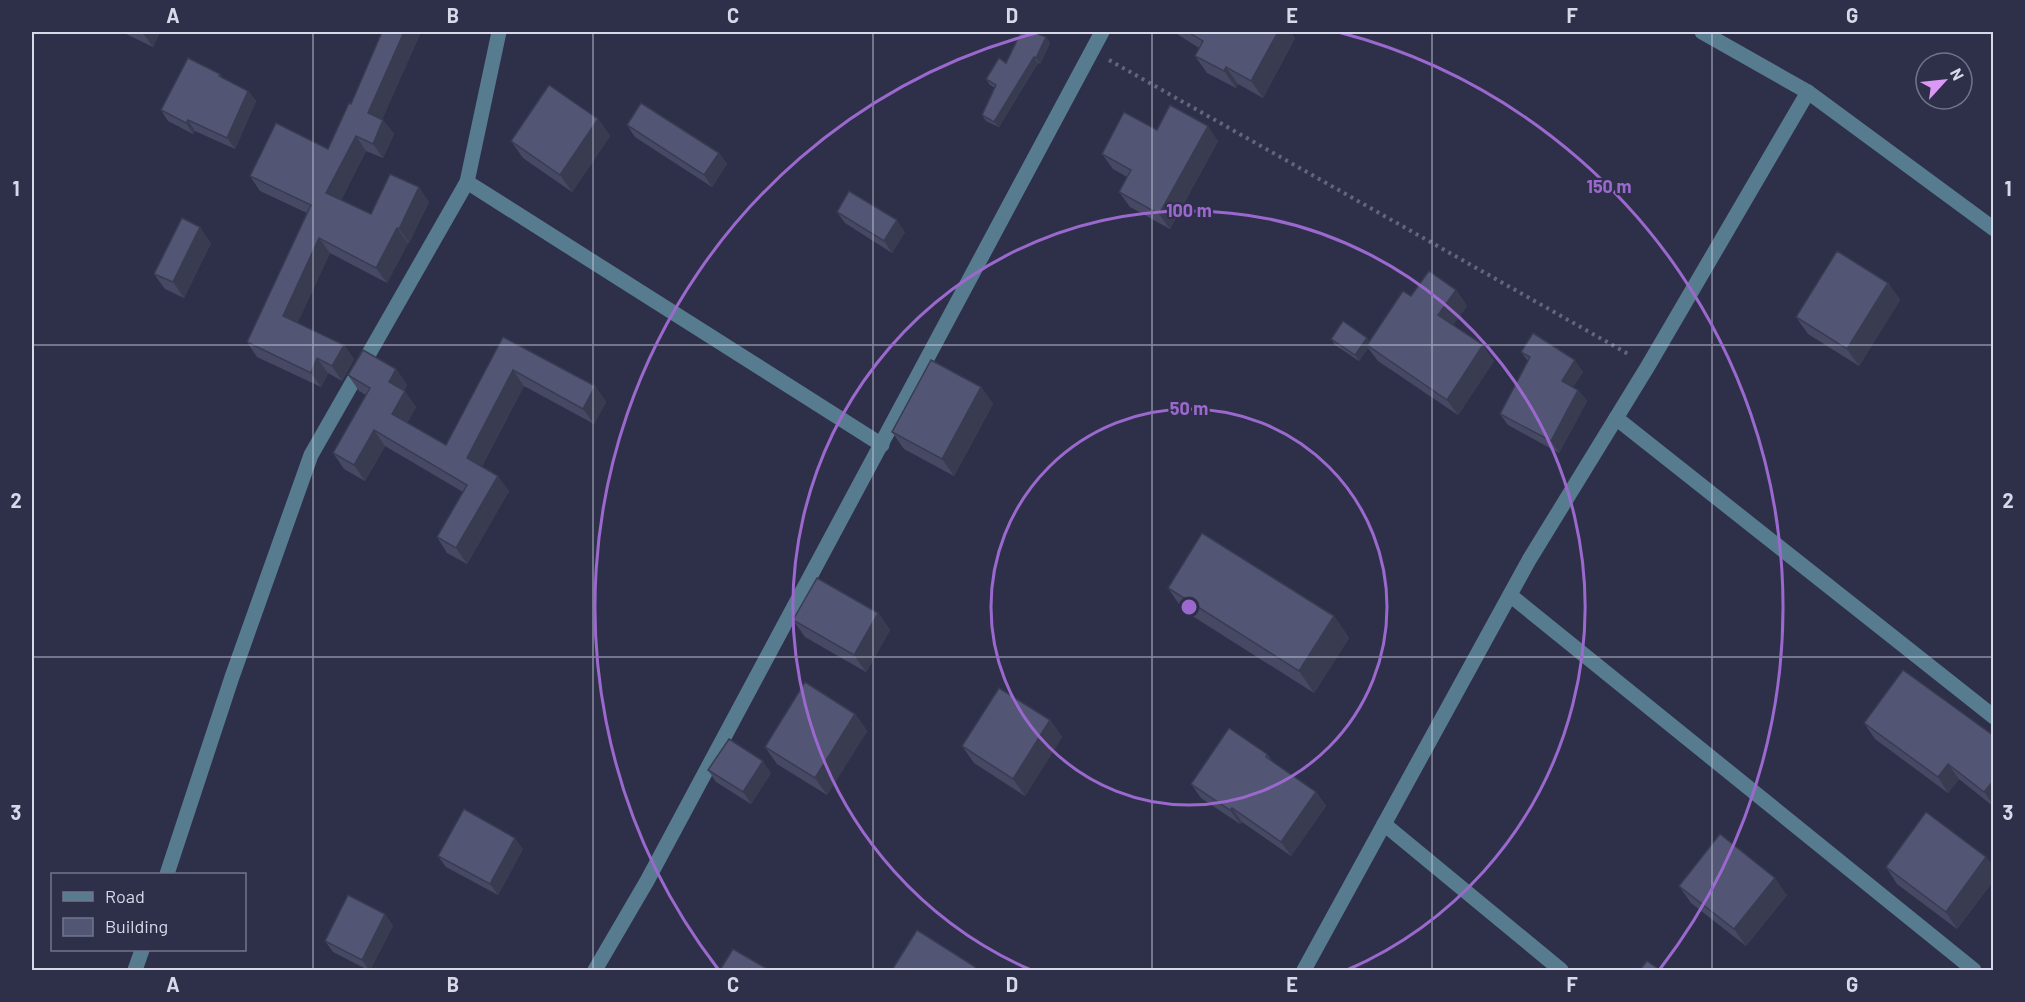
<svg xmlns="http://www.w3.org/2000/svg" width="2025" height="1002" viewBox="0 0 2025 1002" font-family="Barlow,sans-serif">
<style>
.lines{fill:none;stroke-linecap:round;stroke-linejoin:round}
.path{stroke:#63657d;stroke-width:4;stroke-dasharray:3 4.5;stroke-linecap:butt}
.minor{stroke:#587c8f;stroke-width:15}
.wall{fill:#474964}
.shaded-wall{fill:#393c51}
.building{fill:#525574;stroke:#393c51;stroke-width:1.5}
.grid{fill:none;stroke:#d7d9ea;stroke-width:1.5;stroke-opacity:0.55}
.ring{fill:none;stroke:#9b69ce;stroke-width:3}
.centre{fill:#9b69ce;stroke:#2e304a;stroke-width:3}
.ring-label{font-size:18px;text-anchor:middle;font-weight:bold;fill:#9b69ce;stroke:#2e304a;stroke-width:4.5;stroke-linejoin:round;paint-order:stroke}
.neatline{fill:none;stroke:#d7d9ea;stroke-width:2}
.grid-label{font-size:20px;text-anchor:middle;font-weight:bold;fill:#d7d9ea}
</style>
<rect width="100%" height="100%" fill="#2e304a"/>
<g class="lines">
<polyline class="path" points="1109,60 1630,355"/>
<g class="minor">
<polyline points="1702,32 1808,92 1994,229"/>
<polyline points="467,182 882,445"/>
<polyline points="1616,418 1994,717"/>
<polyline points="1510,595 1974,970"/>
<polyline points="1384,824 1561,970"/>
<polyline points="167,874 232,677 311,455 467,182 499,32"/>
<polyline points="135,970 142,950"/>
<polyline points="595,970 647,881 1102,32"/>
<polyline points="1304,970 1529,560 1648,366 1808,92"/>
</g>
</g>
<g class="wall">
<polygon points="122,32 160,32 153,47"/>
<polygon points="382,32 421,32 382,119 394,134 383,158 366,151 341,200 371,214 429,202 409,243 408,243 387,283 330,253 297,323 344,345 354,359 342,381 328,373 321,387 257,357 247,342 307,213 260,191 250,176 328,149 351,104"/>
<polygon points="1174,32 1290,32 1295,38 1263,98 1238,84 1236,88 1207,73 1195,56 1199,48"/>
<polygon points="1046,37 1050,43 1040,64 1038,63 999,127 986,121 982,115 995,88 990,85 986,79 1006,63"/>
<polygon points="220,74 224,79 248,91 256,101 235,149 195,131 193,134 168,121 161,110"/>
<polygon points="598,119 610,136 572,192 523,158 511,141"/>
<polygon points="627,125 719,153 727,164 712,187 635,137"/>
<polygon points="1157,130 1218,141 1170,229 1130,207 1119,192 1127,177 1113,169 1102,154"/>
<polygon points="837,212 905,232 892,253 845,223"/>
<polygon points="211,243 184,298 165,289 154,274"/>
<polygon points="1888,283 1900,300 1859,366 1808,334 1796,317"/>
<polygon points="1456,290 1467,306 1453,325 1494,361 1458,415 1378,361 1368,348 1359,361 1335,345 1331,339 1367,338 1369,342 1411,296"/>
<polygon points="503,337 595,386 606,402 594,424 524,386 482,466 509,491 467,564 447,553 437,537 463,492 385,446 365,481 344,469 333,453 366,395 359,391 348,375 396,369 407,385 404,391 416,407 407,423 446,445"/>
<polygon points="1521,352 1583,372 1573,387 1578,390 1587,401 1559,453 1508,425 1500,414 1528,361"/>
<polygon points="981,387 993,404 954,476 904,449 892,432"/>
<polygon points="1168,588 1334,616 1349,638 1314,693 1183,610"/>
<polygon points="878,613 890,630 866,672 805,637 793,620"/>
<polygon points="855,714 867,731 827,795 777,764 765,747"/>
<polygon points="1050,720 1062,737 1025,796 974,763 962,746"/>
<polygon points="1864,723 1994,736 1994,807 1959,779 1948,793 1875,739"/>
<polygon points="1267,754 1273,762 1316,792 1326,806 1291,856 1242,822 1240,824 1201,798 1191,784"/>
<polygon points="708,770 771,773 751,804 716,782"/>
<polygon points="523,849 498,895 446,867 438,856"/>
<polygon points="1986,857 1994,867 1994,880 1957,929 1897,884 1886,867"/>
<polygon points="1679,886 1787,895 1746,946 1691,903"/>
<polygon points="385,914 393,926 370,970 368,970 333,952 325,941"/>
</g>
<g class="shaded-wall">
<polygon points="142,32 160,32 153,47"/>
<polygon points="404,32 421,32 379,127 368,113"/>
<polygon points="1278,32 1290,32 1295,38 1263,98 1251,81"/>
<polygon points="1046,37 1050,43 1040,64 1036,58"/>
<polygon points="1034,57 1038,63 999,127 994,122"/>
<polygon points="1226,67 1238,84 1236,88 1224,71"/>
<polygon points="248,91 256,101 235,149 227,138"/>
<polygon points="598,119 610,136 572,192 560,175"/>
<polygon points="188,120 195,131 193,134 186,123"/>
<polygon points="383,120 394,134 383,158 373,144"/>
<polygon points="1208,126 1218,141 1170,229 1159,214"/>
<polygon points="356,136 366,151 337,208 326,193"/>
<polygon points="719,153 727,164 712,187 704,175"/>
<polygon points="419,187 429,202 409,243 399,229"/>
<polygon points="897,220 905,232 892,253 884,241"/>
<polygon points="200,227 211,243 184,298 173,282"/>
<polygon points="397,228 408,243 387,283 376,268"/>
<polygon points="319,238 330,253 294,331 283,316"/>
<polygon points="1888,283 1900,300 1859,366 1847,349"/>
<polygon points="1456,290 1467,306 1449,331 1438,315"/>
<polygon points="1367,338 1371,344 1367,345 1368,348 1359,361 1355,355"/>
<polygon points="344,345 354,359 342,381 332,366"/>
<polygon points="1483,345 1494,361 1458,415 1447,400"/>
<polygon points="317,358 328,373 321,387 311,373"/>
<polygon points="1575,360 1583,372 1570,392 1562,381"/>
<polygon points="396,369 407,385 400,398 389,382"/>
<polygon points="513,370 524,386 478,473 467,458"/>
<polygon points="595,386 606,402 594,424 583,409"/>
<polygon points="981,387 993,404 954,476 942,459"/>
<polygon points="1578,390 1587,401 1559,453 1551,441"/>
<polygon points="405,391 416,407 403,430 392,414"/>
<polygon points="374,430 385,446 365,481 354,465"/>
<polygon points="498,476 509,491 467,564 456,548"/>
<polygon points="878,613 890,630 866,672 854,655"/>
<polygon points="1334,616 1349,638 1314,693 1299,671"/>
<polygon points="855,714 867,731 827,795 815,778"/>
<polygon points="1050,720 1062,737 1025,796 1013,779"/>
<polygon points="763,761 771,773 751,804 743,792"/>
<polygon points="1948,764 1959,779 1948,793 1938,777"/>
<polygon points="1994,780 1994,806 1984,792"/>
<polygon points="1316,792 1326,806 1291,856 1281,842"/>
<polygon points="1232,808 1242,822 1240,824 1230,810"/>
<polygon points="515,838 523,849 498,895 490,884"/>
<polygon points="1986,857 1994,867 1994,880 1957,929 1946,912"/>
<polygon points="1775,878 1787,895 1746,946 1734,929"/>
<polygon points="385,914 393,926 370,970 369,970 362,960"/>
</g>
<g class="building">
<polygon points="382,32 404,32 368,113 383,120 373,144 356,136 326,193 371,214 390,174 419,187 399,229 397,228 376,268 319,238 283,316 344,345 332,366 317,358 311,373 247,342 311,205 250,176 276,123 328,149 349,103 351,104"/>
<polygon points="1021,32 1033,32 1046,37 1036,58 1034,57 994,122 982,115 996,85 986,79 999,58 1006,63"/>
<polygon points="1188,32 1278,32 1251,81 1226,67 1224,71 1195,56 1203,41"/>
<polygon points="188,58 220,74 219,76 248,91 227,138 188,120 186,123 161,110"/>
<polygon points="549,85 598,119 560,175 511,141"/>
<polygon points="641,103 719,153 704,175 627,125"/>
<polygon points="1170,105 1208,126 1159,214 1119,192 1131,170 1102,154 1124,112 1157,130"/>
<polygon points="849,191 897,220 884,241 837,212"/>
<polygon points="182,218 200,227 173,282 154,274"/>
<polygon points="1837,251 1888,283 1847,349 1796,317"/>
<polygon points="1429,271 1456,290 1438,315 1483,345 1447,400 1367,345 1403,291 1411,296"/>
<polygon points="1343,321 1367,338 1355,355 1331,339"/>
<polygon points="1533,333 1575,360 1562,381 1578,390 1551,441 1500,414 1530,357 1521,352"/>
<polygon points="503,337 595,386 583,409 513,370 467,458 498,476 456,548 437,537 467,485 374,430 354,465 333,453 370,388 348,375 363,350 396,369 389,382 405,391 392,414 446,445"/>
<polygon points="931,360 981,387 942,459 892,432"/>
<polygon points="1202,533 1334,616 1299,671 1168,588"/>
<polygon points="817,578 878,613 854,655 793,620"/>
<polygon points="1903,670 1994,736 1994,780 1984,792 1948,764 1938,777 1864,723"/>
<polygon points="805,682 855,714 815,778 765,747"/>
<polygon points="999,688 1050,720 1013,779 962,746"/>
<polygon points="1229,728 1267,754 1266,757 1316,792 1281,842 1232,808 1230,810 1191,784"/>
<polygon points="729,739 763,761 743,792 708,770"/>
<polygon points="464,809 515,838 490,884 438,856"/>
<polygon points="1926,812 1986,857 1946,912 1886,867"/>
<polygon points="1720,834 1775,878 1734,929 1679,886"/>
<polygon points="348,895 385,914 362,960 325,941"/>
<polygon points="917,930 969,963 979,970 892,970"/>
<polygon points="733,949 769,970 720,970"/>
<polygon points="1647,961 1660,970 1640,970"/>
</g>
<path class="grid" d="M313,32V970M593,32V970M873,32V970M1152,32V970M1432,32V970M1712,32V970M32,345H1994M32,657H1994"/>
<g class="ring">
<circle cx="1189" cy="607" r="198"/>
<path d="M1031 970A396 396 0 1 1 1347 970"/>
<path d="M718 969A594 594 0 0 1 1040 32M1338 32A594 594 0 0 1 1660 969"/>
</g>
<circle cx="1189" cy="607" r="9" class="centre"/>
<g class="ring-label">
<text x="1609" y="193">150 m</text>
<text x="1189" y="217">100 m</text>
<text x="1189" y="415">50 m</text>
</g>
<rect width="2025" height="1002" fill="none" stroke="#2e304a" stroke-width="66"/>
<rect x="51" y="873" width="195" height="78" fill="#2e304a" stroke="#72748a" stroke-width="1.5"/>
<rect x="63" y="892" width="30" height="9" fill="#587c8f" stroke="#72748a" stroke-width="1.5"/>
<text x="105" y="903" font-size="18" fill="#d7d9ea">Road</text>
<rect x="63" y="918" width="30" height="18" fill="#525574" stroke="#72748a" stroke-width="1.5"/>
<text x="105" y="933" font-size="18" fill="#d7d9ea">Building</text>
<g transform="translate(1944 81) rotate(63)"><circle r="28" fill="#2e304a" stroke="#72748a" stroke-width="1.5"/>
<path d="M0-4.5L10 22L0 15L-10 22Z" fill="#db99f5"/>
<text y="-9" font-size="16" font-weight="bold" text-anchor="middle" fill="#d7d9ea">N</text>
</g>
<rect x="33" y="33" width="1959" height="936" class="neatline"/>
<g class="grid-label">
<text x="173" y="23">A</text>
<text x="453" y="23">B</text>
<text x="733" y="23">C</text>
<text x="1012" y="23">D</text>
<text x="1292" y="23">E</text>
<text x="1572" y="23">F</text>
<text x="1852" y="23">G</text>
<text x="16" y="196">1</text>
<text x="2008" y="196">1</text>
<text x="16" y="508">2</text>
<text x="2008" y="508">2</text>
<text x="16" y="820">3</text>
<text x="2008" y="820">3</text>
<text x="173" y="992">A</text>
<text x="453" y="992">B</text>
<text x="733" y="992">C</text>
<text x="1012" y="992">D</text>
<text x="1292" y="992">E</text>
<text x="1572" y="992">F</text>
<text x="1852" y="992">G</text>
</g>
</svg>
